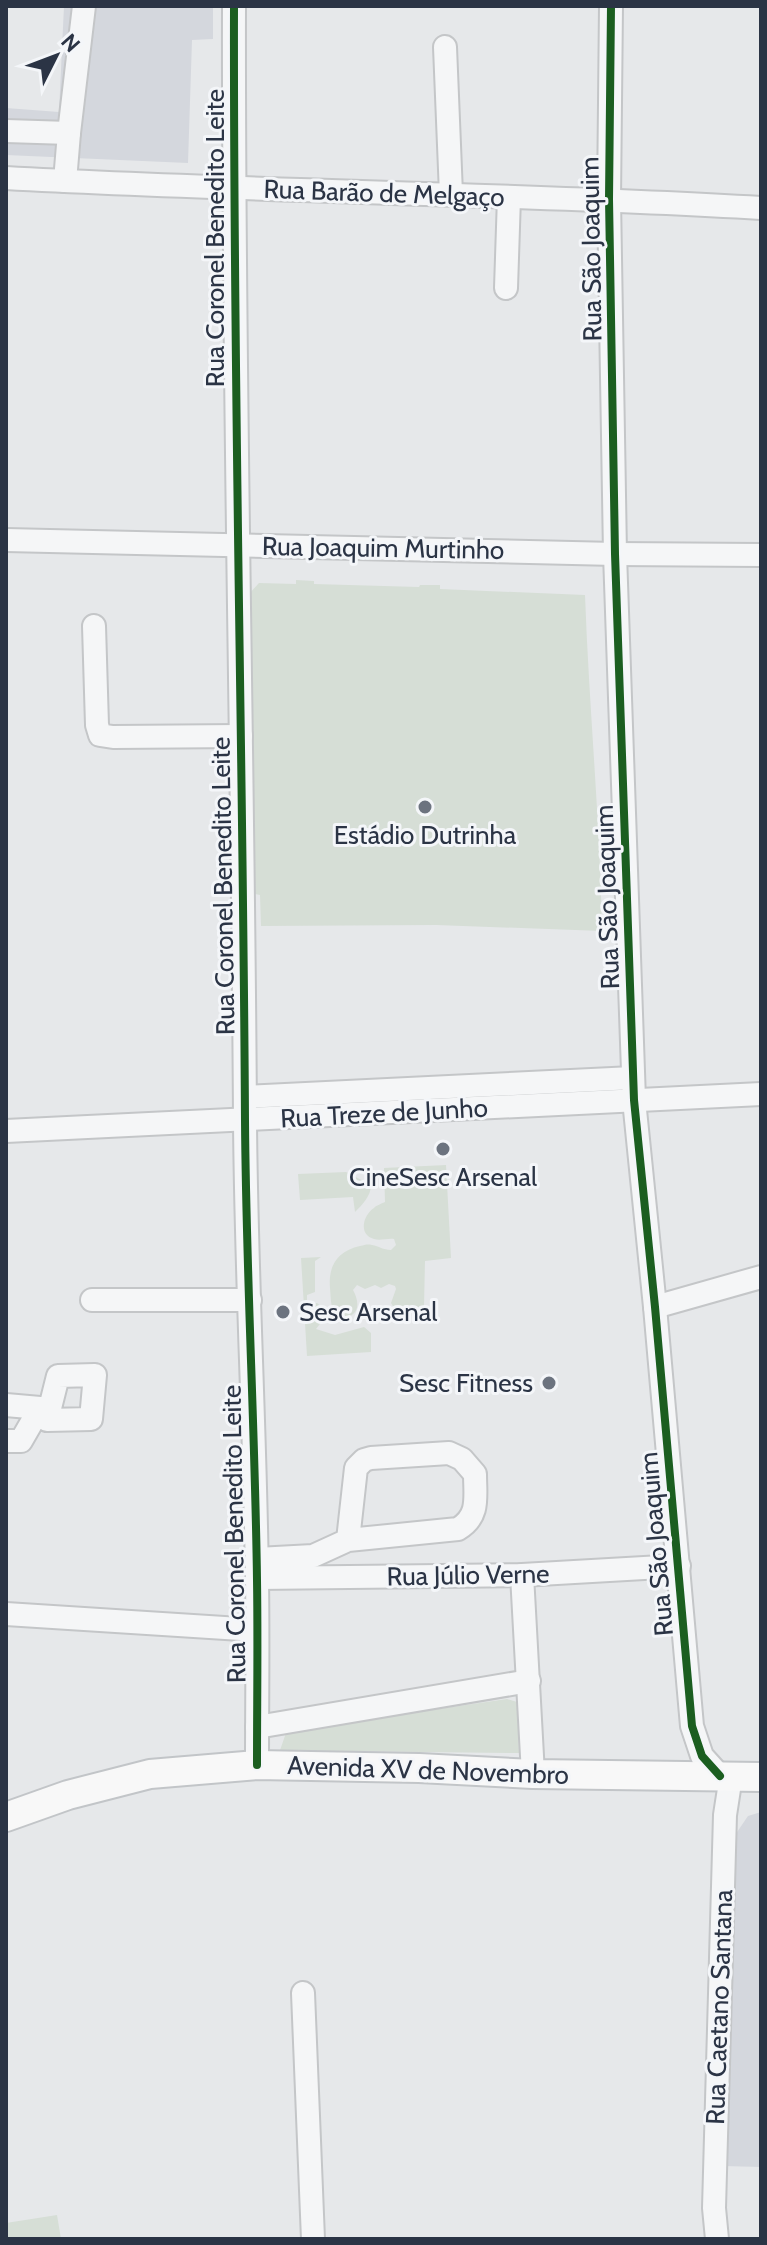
<svg xmlns="http://www.w3.org/2000/svg" width="767" height="2245" viewBox="0 0 767 2245" font-family="Cabin,sans-serif">
<style>
.built{fill:#d4d7dd}
.green{fill:#d6ded6}
.lines{fill:none;stroke-linecap:round;stroke-linejoin:round}
.minor-casing{stroke:#c4c6c8;stroke-width:26}
.major-casing{stroke:#c2c5c8;stroke-width:32}
.minor{stroke:#f5f6f7;stroke-width:22}
.major{stroke:#f8f8f8;stroke-width:28}
.cycleway-casing{stroke:#f4f6f9;stroke-width:13}
.cycleway{stroke:#1b5e20;stroke-width:8}
.poi-dot{fill:#6c737f;stroke:#f4f6f9;stroke-width:3}
.labels{text-anchor:middle;dominant-baseline:central;stroke-width:6;stroke-linejoin:round;paint-order:stroke}
.street-label{font-size:26px;fill:#2b3445;stroke:#f4f6f9}
.poi-label{font-size:26px;fill:#2b3445;stroke:#f4f6f9}
</style>
<rect width="100%" height="100%" fill="#e6e8ea"/>
<g class="built">
<polygon points="64,6 213,6 213,39 192,40 188,163 6,155 6,108 59,112"/>
<polygon points="761,1812 761,2167 723,2166 731,1841 748,1816"/>
</g>
<g class="green">
<path d="M296,580L314,581V584L419,587L420,585H440V589L585,595C589,707 600,819 602,931L436,925L261,926L260,895L255,894L249,594L259,583L296,584Z"/>
<path d="M446,1165L451,1258L425,1261L424,1307L399,1316L391,1303L396,1289L395,1286L389,1284L381,1288L375,1285L365,1289L357,1285L353,1290C361,1305 359,1318 338,1318C330,1309 331,1299 330,1288C328,1265 338,1251 360,1246C365,1245 367,1244 372,1245C379,1246 383,1250 391,1250L396,1245L394,1239C388,1238 380,1241 374,1239C358,1235 363,1215 374,1208C375,1206 383,1203 385,1202L384,1168Z"/>
<path d="M346,1172L371,1185C371,1196 362,1205 355,1212L353,1197L300,1200L298,1174Z"/>
<polygon points="321,1257 315,1261 315,1292 307,1295 307,1305 317,1303 325,1310 323,1320 316,1329 335,1335 364,1327 371,1333 371,1352 307,1356 301,1258"/>
<polygon points="507,1699 517,1702 519,1753 333,1751 279,1753 286,1733 301,1729"/>
<polygon points="57,2215 61,2239 6,2239 6,2223"/>
</g>
<g class="lines">
<g class="minor-casing">
<g id="minor">
<path d="M234,6C233,377 243,749 245,1120C246,1273 255,1426 257,1580C258,1642 257,1704 257,1765"/>
<polyline points="611,6 609,199 615,554 634,1100 655,1307 692,1726 702,1756 720,1776"/>
<polyline points="445,47 451,194"/>
<polyline points="6,131 69,133"/>
<path d="M6,178C257,192 510,193 761,208"/>
<polyline points="65,181 69,133 84,6"/>
<polyline points="506,288 509,197"/>
<polyline points="6,540 615,554 761,555"/>
<polyline points="94,626 97,725 100,735 113,737 241,736"/>
<polyline points="245,1097 633,1078"/>
<polyline points="6,1131 761,1094"/>
<polyline points="92,1300 250,1300"/>
<polyline points="655,1307 761,1277"/>
<polyline points="6,1405 40,1408"/>
<polyline points="6,1441 21,1441 40,1408 50,1408 58,1376 95,1375 91,1419 47,1420 50,1408"/>
<path d="M257,1559L313,1556L348,1540L356,1468L364,1460L371,1458L449,1453L462,1459L475,1474C475,1497 480,1516 458,1529L348,1540"/>
<polyline points="522,1575 533,1774"/>
<polyline points="257,1578 522,1575 679,1566"/>
<polyline points="6,1614 257,1630"/>
<polyline points="257,1727 529,1681"/>
<polyline points="303,1993 313,2239"/>
<polyline points="717,2239 714,2208 725,1815 731,1776"/>
</g>
</g>
<g class="major-casing">
<polyline id="major" points="6,1817 68,1795 150,1774 257,1765 419,1768 533,1774 761,1777"/>
</g>
<use href="#minor" class="minor"/>
<use href="#major" class="major"/>
<g class="cycleway-casing">
<g id="cycleway">
<path d="M234,6C233,377 243,749 245,1120C246,1273 255,1426 257,1580C258,1642 257,1704 257,1765"/>
<polyline points="611,6 609,199 615,554 634,1100 655,1307 692,1726 702,1756 720,1776"/>
</g>
</g>
<use href="#cycleway" class="cycleway"/>
</g>
<g class="poi-dot">
<circle cx="425" cy="807" r="8"/>
<circle cx="443" cy="1149" r="8"/>
<circle cx="283" cy="1312" r="8"/>
<circle cx="549" cy="1383" r="8"/>
</g>
<g class="labels">
<g class="street-label">
<text transform="translate(384 193) rotate(2)">Rua Barão de Melgaço</text>
<text transform="translate(215 238) rotate(-90)">Rua Coronel Benedito Leite</text>
<text transform="translate(591 249) rotate(-91)">Rua São Joaquim</text>
<text transform="translate(383 548) rotate(1)">Rua Joaquim Murtinho</text>
<text transform="translate(223 886) rotate(-91)">Rua Coronel Benedito Leite</text>
<text transform="translate(607 897) rotate(-92)">Rua São Joaquim</text>
<text transform="translate(384 1113) rotate(-3)">Rua Treze de Junho</text>
<text transform="translate(234 1534) rotate(-91)">Rua Coronel Benedito Leite</text>
<text transform="translate(656 1544) rotate(-95)">Rua São Joaquim</text>
<text transform="translate(468 1575) rotate(-1)">Rua Júlio Verne</text>
<text transform="translate(428 1770) rotate(2)">Avenida XV de Novembro</text>
<text transform="translate(719 2007) rotate(-88)">Rua Caetano Santana</text>
</g>
<g class="poi-label">
<text x="425" y="835">Estádio Dutrinha</text>
<text x="443" y="1177">CineSesc Arsenal</text>
<text x="299" y="1312" text-anchor="start">Sesc Arsenal</text>
<text x="533" y="1383" text-anchor="end">Sesc Fitness</text>
</g>
</g>
<rect width="767" height="2245" fill="none" stroke="#2b3445" stroke-width="16"/>
<g transform="translate(56 56) rotate(48)" stroke="#f4f6f9" stroke-width="6" paint-order="stroke">
<path d="M0-6L14 30L0 20L-14 30Z" fill="#2b3445"/>
<text y="-12" font-size="22" font-weight="bold" text-anchor="middle" fill="#2b3445">N</text>
</g>
</svg>
